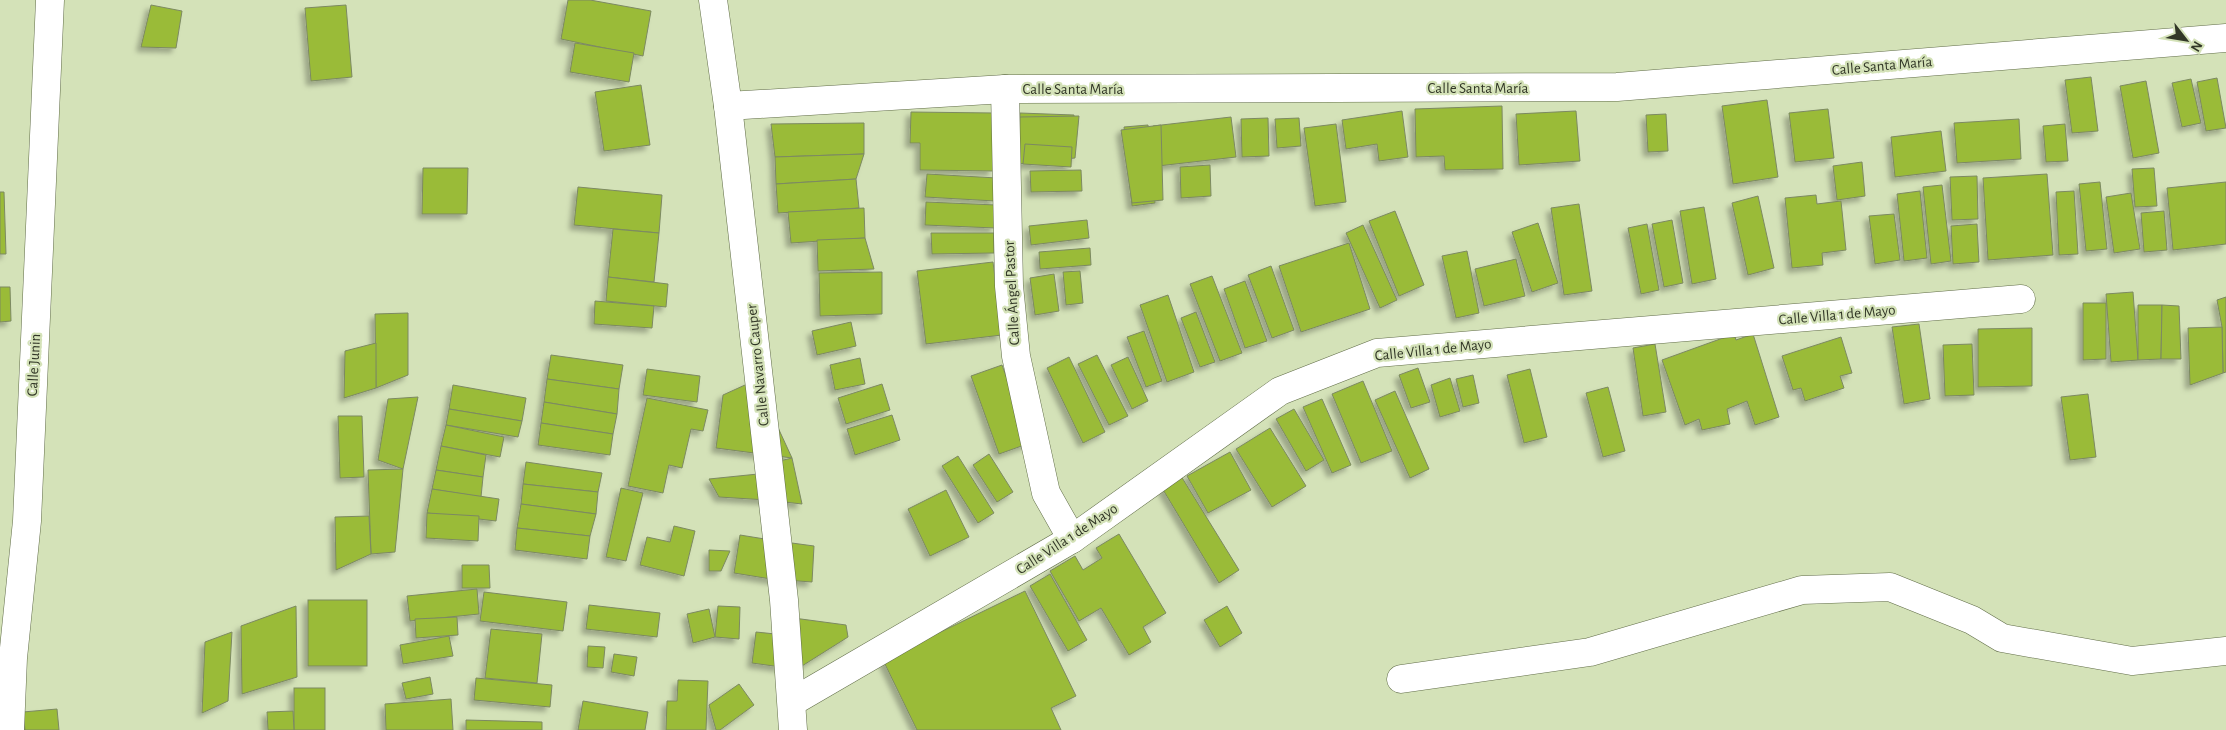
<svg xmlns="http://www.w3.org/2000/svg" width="2226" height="730" viewBox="0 0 2226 730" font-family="'Alegreya Sans',sans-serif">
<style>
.building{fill:#9abb37;stroke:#7c8962;filter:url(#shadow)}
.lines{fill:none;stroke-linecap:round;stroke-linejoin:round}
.minor-casing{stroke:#616d48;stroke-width:29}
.minor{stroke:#fff;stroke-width:28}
.labels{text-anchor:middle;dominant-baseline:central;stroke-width:4.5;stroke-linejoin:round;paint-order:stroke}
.street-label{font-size:15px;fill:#323727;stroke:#d4e2b8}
</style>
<defs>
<filter id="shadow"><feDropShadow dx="-4.5" dy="4.5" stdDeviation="2.5" flood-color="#0004"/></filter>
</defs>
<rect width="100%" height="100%" fill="#d4e2b8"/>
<g class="building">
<polygon points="568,0 590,0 651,11 643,56 561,39"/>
<polygon points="151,5 182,11 176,48 141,47"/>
<polygon points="346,5 352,77 311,81 305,8"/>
<polygon points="575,43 634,53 629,82 570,72"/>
<polygon points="2091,77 2098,131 2072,133 2065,80"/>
<polygon points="2217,78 2226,128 2206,131 2197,82"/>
<polygon points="2191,79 2201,123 2182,127 2172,83"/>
<polygon points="2146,81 2159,153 2133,158 2120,86"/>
<polygon points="641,85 650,145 604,151 595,92"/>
<polygon points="1767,100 1778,177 1733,184 1722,106"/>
<polygon points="1502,106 1503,169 1445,170 1444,156 1416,157 1415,109"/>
<polygon points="1828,109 1834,158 1795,162 1789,113"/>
<polygon points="1402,111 1408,157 1379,161 1377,144 1346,149 1342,120"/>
<polygon points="1576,111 1580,161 1519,165 1516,114"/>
<polygon points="911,112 994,113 993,171 920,170 920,143 910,143"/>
<polygon points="1020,113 1074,115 1073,142 1019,140"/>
<polygon points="1666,114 1668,151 1648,152 1646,115"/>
<polygon points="1079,116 1075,158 1018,164 1020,117"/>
<polygon points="1231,117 1236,157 1158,166 1153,126"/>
<polygon points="1268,118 1269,156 1242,157 1241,119"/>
<polygon points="1299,118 1301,146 1277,148 1275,119"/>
<polygon points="2019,119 2021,159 1957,163 1954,123"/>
<polygon points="864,123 864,154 775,157 771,124"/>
<polygon points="1336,124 1346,202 1315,206 1304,128"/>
<polygon points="2065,124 2068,161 2046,162 2043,126"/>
<polygon points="1148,125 1155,203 1132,206 1124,127"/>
<polygon points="1161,125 1163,200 1132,203 1121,130"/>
<polygon points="1941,131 1946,171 1895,177 1891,137"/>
<polygon points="1025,144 1072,147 1071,167 1023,164"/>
<polygon points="864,154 856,179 776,184 775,157"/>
<polygon points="1862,162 1865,196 1837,200 1833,166"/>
<polygon points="1210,165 1211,196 1181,198 1180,167"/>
<polygon points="423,168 468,168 467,214 422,214"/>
<polygon points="2154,168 2157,206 2135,207 2132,169"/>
<polygon points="1081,170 1082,191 1031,192 1030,171"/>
<polygon points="927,174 997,178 995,201 925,197"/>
<polygon points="2047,174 2053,255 1988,260 1983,178"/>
<polygon points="1977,176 1978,219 1952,220 1950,177"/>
<polygon points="856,179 859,208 778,213 776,184"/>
<polygon points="2100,182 2107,249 2086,251 2079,184"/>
<polygon points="2226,182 2226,244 2173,250 2167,188"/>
<polygon points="1942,185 1951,261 1931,264 1923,187"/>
<polygon points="578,187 662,195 659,233 574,225"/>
<polygon points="1920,191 1927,258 1904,261 1897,194"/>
<polygon points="2074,191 2078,254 2059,255 2056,192"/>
<polygon points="0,192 4,192 6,254 0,254"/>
<polygon points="2131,193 2140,249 2114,253 2106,197"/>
<polygon points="1816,195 1817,204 1841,201 1846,250 1822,253 1823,265 1792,268 1785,198"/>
<polygon points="1758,196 1774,268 1748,275 1732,203"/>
<polygon points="926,202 996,205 995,228 925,225"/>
<polygon points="1579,204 1592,291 1564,295 1551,208"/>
<polygon points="1704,207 1716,279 1692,284 1680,211"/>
<polygon points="864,208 865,238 791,243 788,212"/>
<polygon points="1395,211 1424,285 1399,296 1369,221"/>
<polygon points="2164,211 2167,250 2144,252 2141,213"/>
<polygon points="1894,214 1900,260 1875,264 1869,216"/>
<polygon points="1087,220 1089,238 1031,245 1029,226"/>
<polygon points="1672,220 1683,283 1664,287 1652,224"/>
<polygon points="1538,223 1558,283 1532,292 1512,232"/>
<polygon points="1647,224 1659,290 1641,294 1628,228"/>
<polygon points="1977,224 1979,262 1953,264 1951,226"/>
<polygon points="1363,225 1397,300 1380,308 1346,233"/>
<polygon points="613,229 659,233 654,282 608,277"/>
<polygon points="931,233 994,233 994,253 932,254"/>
<polygon points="865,238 874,269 818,271 817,240"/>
<polygon points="1349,243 1370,309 1301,332 1279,266"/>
<polygon points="1090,248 1091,265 1040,269 1039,252"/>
<polygon points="1467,251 1479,313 1456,318 1442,256"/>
<polygon points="1516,259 1525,296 1484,306 1475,269"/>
<polygon points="993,262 1002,335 926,344 917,271"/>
<polygon points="1271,266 1294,330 1272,338 1248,275"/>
<polygon points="1080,271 1083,303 1066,305 1063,272"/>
<polygon points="882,272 882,314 820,316 819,273"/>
<polygon points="1054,274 1059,311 1035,315 1030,278"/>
<polygon points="1212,276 1242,353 1220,361 1190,284"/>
<polygon points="608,277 668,284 666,307 606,301"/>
<polygon points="1245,281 1267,341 1245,348 1224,289"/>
<polygon points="0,287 10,287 11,321 0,322"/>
<polygon points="2133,292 2138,360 2111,362 2106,294"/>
<polygon points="1168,295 1194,372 1167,382 1140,305"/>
<polygon points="2226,297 2226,372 2223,373 2222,327 2217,300"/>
<polygon points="595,301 654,306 652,328 594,324"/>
<polygon points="2083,303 2106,303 2106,359 2083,360"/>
<polygon points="2138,305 2162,305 2161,359 2138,360"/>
<polygon points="2162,305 2179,306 2181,359 2161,359"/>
<polygon points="1196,312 1215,362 1200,367 1181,318"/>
<polygon points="408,313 408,375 376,388 375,314"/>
<polygon points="851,322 856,346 817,355 812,331"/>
<polygon points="1919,324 1930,399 1904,404 1892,327"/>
<polygon points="2222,327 2223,373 2190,385 2188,328"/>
<polygon points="2032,328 2032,386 1978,387 1978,329"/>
<polygon points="1144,331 1162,381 1146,387 1127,337"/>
<polygon points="1734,334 1736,340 1753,334 1779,417 1755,425 1747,401 1727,409 1730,424 1702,430 1699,419 1685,425 1662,360"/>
<polygon points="1841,337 1852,373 1840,376 1844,388 1805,401 1801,388 1793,390 1782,356"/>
<polygon points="376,343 376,388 344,398 345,351"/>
<polygon points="1655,344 1666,412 1643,416 1633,348"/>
<polygon points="1972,344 1974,395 1945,396 1943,345"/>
<polygon points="551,355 623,365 619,389 547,379"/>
<polygon points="1097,355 1128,416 1109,425 1078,364"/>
<polygon points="1069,357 1105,432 1083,443 1047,368"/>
<polygon points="1128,357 1148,401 1132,409 1111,365"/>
<polygon points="860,358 865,384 835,390 830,365"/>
<polygon points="1002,365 1030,443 999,454 971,376"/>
<polygon points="1418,368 1430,402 1411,408 1399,375"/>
<polygon points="647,369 700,376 697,402 643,395"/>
<polygon points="1530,369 1547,437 1524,443 1507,375"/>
<polygon points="1473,375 1479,403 1463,407 1456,379"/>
<polygon points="1450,378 1460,411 1440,417 1431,385"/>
<polygon points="547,379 619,389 617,414 544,402"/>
<polygon points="756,380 792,458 716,448 723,395"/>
<polygon points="1363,381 1392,451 1361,463 1332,394"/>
<polygon points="882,384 890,410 846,424 838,398"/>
<polygon points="453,385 526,398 522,421 449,409"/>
<polygon points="1608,387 1625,451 1603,457 1586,393"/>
<polygon points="1395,391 1429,469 1410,478 1375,400"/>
<polygon points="2088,394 2096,457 2070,460 2061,397"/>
<polygon points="418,397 403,469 378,460 388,399"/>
<polygon points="647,398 708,410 703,431 691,429 682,468 669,465 663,493 628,486"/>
<polygon points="1322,399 1351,465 1332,473 1303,407"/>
<polygon points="544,402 617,414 613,434 541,423"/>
<polygon points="449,409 522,421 518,437 446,425"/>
<polygon points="1294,409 1324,460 1306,471 1276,419"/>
<polygon points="892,415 900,440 855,455 847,429"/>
<polygon points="338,416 362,416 364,477 340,478"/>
<polygon points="541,423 613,434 610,455 538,445"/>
<polygon points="446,425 504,437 500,457 441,446"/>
<polygon points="1270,428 1306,486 1272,507 1236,449"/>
<polygon points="441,446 486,455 483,477 436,470"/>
<polygon points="1230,452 1251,490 1208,513 1187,476"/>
<polygon points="989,454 1013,492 997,502 973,465"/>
<polygon points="958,456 994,513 978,523 942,466"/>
<polygon points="792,458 802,504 767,500 771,463"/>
<polygon points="526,462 602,473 598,492 523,484"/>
<polygon points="403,469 395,552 371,554 368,470"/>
<polygon points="436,470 483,477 481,497 432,489"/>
<polygon points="758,474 767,500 719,497 709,479"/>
<polygon points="1181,476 1239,570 1219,583 1162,488"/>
<polygon points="523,484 598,492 596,514 521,504"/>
<polygon points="621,488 643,493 626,561 606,557"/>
<polygon points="432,489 499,499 496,521 427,513"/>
<polygon points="946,490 969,537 930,556 908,509"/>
<polygon points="521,504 596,514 590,536 517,528"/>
<polygon points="427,513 479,516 478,541 426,538"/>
<polygon points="369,516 371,554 336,570 335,517"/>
<polygon points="674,526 695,531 684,576 640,565 647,537 670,542"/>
<polygon points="517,528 590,536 587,559 515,550"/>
<polygon points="1119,534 1166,613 1143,627 1151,642 1129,655 1101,608 1079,621 1050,571 1075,556 1083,570 1102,558 1096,548"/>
<polygon points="740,535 777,541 771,579 734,573"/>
<polygon points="777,541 814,546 812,582 771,579"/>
<polygon points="709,550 730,551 721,571 709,571"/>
<polygon points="462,565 489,565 490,588 462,588"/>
<polygon points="1050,574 1087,640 1068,651 1030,586"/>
<polygon points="477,589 479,614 410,621 407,596"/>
<polygon points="1025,591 1076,696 1051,708 1061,730 917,730 883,660"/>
<polygon points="484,592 567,602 563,631 480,621"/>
<rect x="308" y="600" width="59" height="66"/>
<polygon points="589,605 660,613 657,637 586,629"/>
<polygon points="296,606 297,677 242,694 241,626"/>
<polygon points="718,606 740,607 739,639 715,637"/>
<polygon points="1227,606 1242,633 1220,647 1204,620"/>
<polygon points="709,609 715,637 693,643 687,614"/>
<polygon points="457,617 458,635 416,638 415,619"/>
<polygon points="786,617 846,625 848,637 794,671"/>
<polygon points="491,629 542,634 537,683 485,678"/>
<polygon points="232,632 228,701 202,713 205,642"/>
<polygon points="756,632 785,635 781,667 752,663"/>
<polygon points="449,636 453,656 403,664 400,645"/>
<polygon points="588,646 605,647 603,668 587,667"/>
<polygon points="614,654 637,657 634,676 611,672"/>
<polygon points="430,677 433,694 406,699 402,683"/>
<polygon points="476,678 552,685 550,707 474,700"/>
<polygon points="678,680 708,681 706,730 666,730 667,701 677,701"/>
<polygon points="739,684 754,705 720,730 716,730 709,705"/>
<rect x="294" y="688" width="31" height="42"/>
<polygon points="451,699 453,730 386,730 385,704"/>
<polygon points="583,701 648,712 645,730 578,730"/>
<polygon points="57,709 59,730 25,730 23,712"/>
<polygon points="293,711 294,730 268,730 267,712"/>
<polygon points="466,720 542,722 542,730 466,730"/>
</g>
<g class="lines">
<g class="minor-casing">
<g id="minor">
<polyline points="713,0 728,106 784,600 793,730"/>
<polyline points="1005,89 1009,286 1016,356 1046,493 1072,539"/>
<polyline points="728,106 1005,89 1617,87 2226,38"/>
<polyline points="1401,679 1590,652 1802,590 1890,587 1972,620 2002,638 2132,661 2226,651"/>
<polyline points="792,702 1072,539 1280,391 1377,353 2021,299"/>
<polyline points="10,730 13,658 27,521 50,0"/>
</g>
</g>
<use href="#minor" class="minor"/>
</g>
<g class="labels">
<g class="street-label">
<text transform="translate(1882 66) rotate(-5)">Calle Santa María</text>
<text x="1478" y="88">Calle Santa María</text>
<text x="1073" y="89">Calle Santa María</text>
<text transform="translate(1012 293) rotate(-93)">Calle Ángel Pastor</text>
<text transform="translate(1837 315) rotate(-5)">Calle Villa 1 de Mayo</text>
<text transform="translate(1433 350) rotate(-6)">Calle Villa 1 de Mayo</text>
<text transform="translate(34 365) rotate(-87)">Calle Junin</text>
<text transform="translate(758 365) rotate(-96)">Calle Navarro Cauper</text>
<text transform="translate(1067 539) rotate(-33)">Calle Villa 1 de Mayo</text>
</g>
</g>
<g transform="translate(2186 40) rotate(121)" stroke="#d4e2b8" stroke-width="4" paint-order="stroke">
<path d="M0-4L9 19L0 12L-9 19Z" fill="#323727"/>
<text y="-8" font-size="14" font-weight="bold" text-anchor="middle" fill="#323727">N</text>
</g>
</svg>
